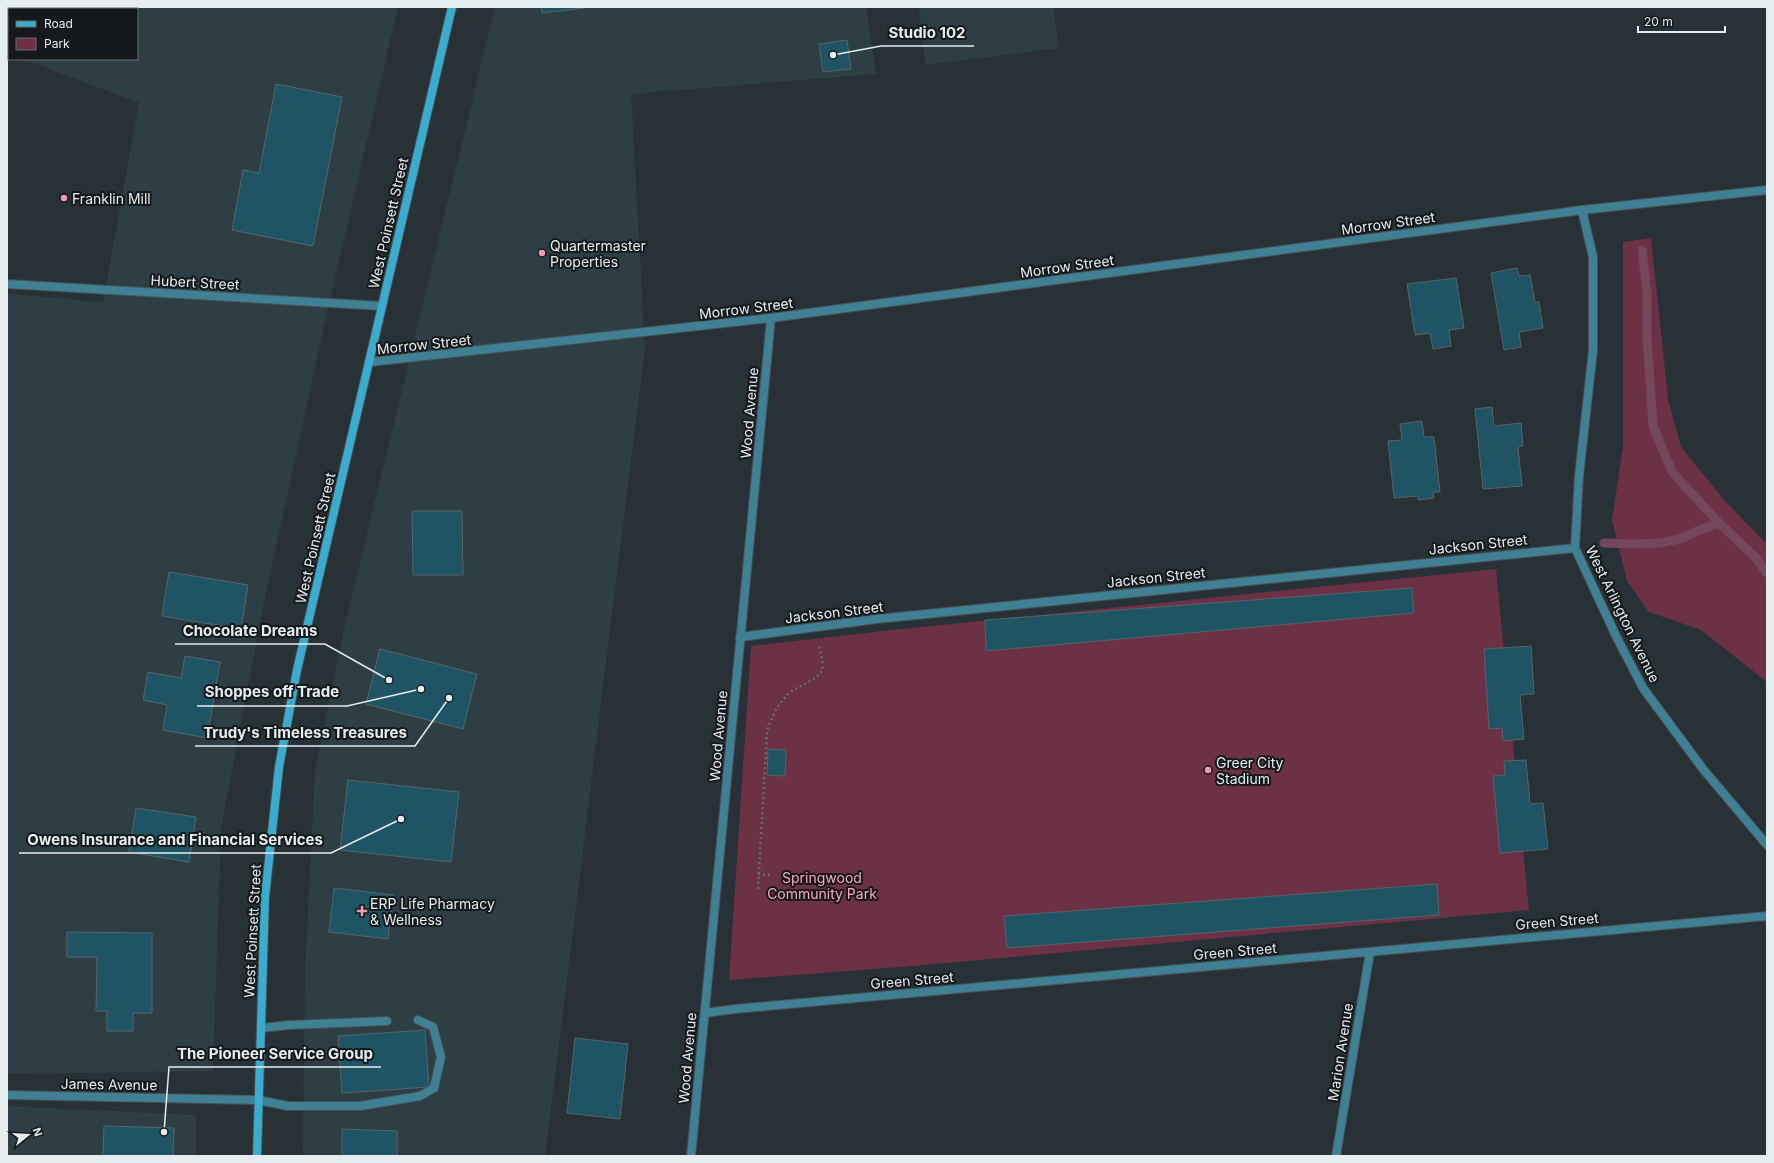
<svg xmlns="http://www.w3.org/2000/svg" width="1774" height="1163" viewBox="0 0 1774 1163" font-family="Inter,sans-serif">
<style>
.built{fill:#2d3f44}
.green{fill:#6c3144}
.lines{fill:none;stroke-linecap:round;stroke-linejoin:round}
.stream{stroke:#75475d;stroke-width:9}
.building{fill:#1f5465;stroke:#596468}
.service-casing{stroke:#465054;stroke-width:10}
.minor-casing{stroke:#465054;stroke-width:10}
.secondary-casing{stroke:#465054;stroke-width:10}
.path{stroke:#646d70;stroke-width:2.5;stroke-dasharray:2 3;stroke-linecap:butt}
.service{stroke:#408095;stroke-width:8}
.minor{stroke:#408095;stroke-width:8}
.secondary{stroke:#3bacce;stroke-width:8}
.poi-dot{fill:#f19ab3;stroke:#15191b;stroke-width:1.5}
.labels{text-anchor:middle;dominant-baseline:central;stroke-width:4;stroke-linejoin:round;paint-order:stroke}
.poi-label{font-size:14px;fill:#e6edef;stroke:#15191b;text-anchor:start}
.street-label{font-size:14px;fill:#e6edef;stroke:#15191b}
.park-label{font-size:14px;fill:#fda7bf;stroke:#15191b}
.leader{fill:none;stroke:#e6edef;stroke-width:1.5}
.callout-dot{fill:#e6edef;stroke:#15191b;stroke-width:1.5}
.callout-label{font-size:15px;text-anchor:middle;font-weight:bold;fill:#e6edef;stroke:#15191b;stroke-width:4;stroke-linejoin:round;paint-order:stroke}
</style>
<rect width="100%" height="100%" fill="#283236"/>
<g class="built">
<polygon points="7,7 398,7 326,317 264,602 221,828 213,1071 7,1074 7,295 11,294 103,302 139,103 23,59 137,59 137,9 9,9 9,54 7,53"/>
<polygon points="495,7 866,7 876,74 631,94 645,348 545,1156 303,1156 305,970 315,770 345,625"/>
<polygon points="919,7 1053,7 1059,48 925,65"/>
<polygon points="7,1106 196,1115 196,1156 7,1156"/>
</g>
<g class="green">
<polygon points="1651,238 1668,399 1681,447 1725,501 1767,544 1767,682 1701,630 1649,612 1627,581 1612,520 1623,446 1623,242"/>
<polygon points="1496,569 1529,910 913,966 729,980 751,646 892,630"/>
</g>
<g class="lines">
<g class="stream">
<polyline points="1642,250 1647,293 1647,338 1653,426 1672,472 1719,523 1755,557 1767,573"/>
<polyline points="1604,543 1632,544 1661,543 1683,538 1699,530 1719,523"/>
</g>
</g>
<g class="building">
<polygon points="541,7 592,7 542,13"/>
<polygon points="847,40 851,69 823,72 819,44"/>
<polygon points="276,84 342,97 313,246 232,230 243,170 259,173"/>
<polygon points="1517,268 1519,276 1530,275 1535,302 1539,302 1543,328 1519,332 1521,347 1504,350 1491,273"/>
<polygon points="1456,278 1464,328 1449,330 1451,346 1433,349 1430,333 1415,335 1407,284"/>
<polygon points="1492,407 1494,426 1521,423 1523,446 1518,447 1522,486 1483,489 1475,409"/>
<polygon points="1422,421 1424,437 1434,437 1440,492 1433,492 1434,498 1418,500 1418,496 1394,498 1388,441 1402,440 1400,424"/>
<polygon points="412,511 462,511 463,575 413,575"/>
<polygon points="169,572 248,585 241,629 162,616"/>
<polygon points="1412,588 1414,613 986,651 985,620"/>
<polygon points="1531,646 1534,694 1520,695 1524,739 1503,741 1502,728 1489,729 1484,649"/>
<polygon points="380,649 477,674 463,729 366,704"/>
<polygon points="185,656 220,662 207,738 163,730 167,705 143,700 148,672 181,678"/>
<polygon points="768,749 786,750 785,776 767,775"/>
<polygon points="1526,760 1530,804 1543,803 1548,849 1500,853 1493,776 1505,775 1504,761"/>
<polygon points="348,780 459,792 451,862 340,850"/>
<polygon points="136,808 196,817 189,862 129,852"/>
<polygon points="1437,884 1439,915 1007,948 1004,916"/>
<polygon points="334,888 393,895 388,939 329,932"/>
<polygon points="67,932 152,933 152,1013 133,1013 133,1031 107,1031 107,1011 96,1011 97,957 67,957"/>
<polygon points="425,1030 429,1087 342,1093 338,1036"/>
<polygon points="575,1038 628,1044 620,1119 567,1113"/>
<polygon points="104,1126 174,1128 173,1156 103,1156"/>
<polygon points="342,1129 397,1131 397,1156 342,1156"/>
</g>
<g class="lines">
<g class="service-casing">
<g id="service">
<polyline points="261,1028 290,1025 387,1021"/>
<polyline points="258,1100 288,1106 360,1106 420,1096 434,1088 441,1057 433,1027 418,1020"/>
</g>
</g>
<g class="minor-casing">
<g id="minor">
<polyline points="1582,210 1593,257 1593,350 1579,476 1575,548 1616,636 1643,688 1703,769 1767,845"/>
<polyline points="7,284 382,306"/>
<polyline points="370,362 771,318 1582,210 1767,190"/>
<polyline points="740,637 877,619 1575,548"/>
<polyline points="705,1013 735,1009 1767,916"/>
<polyline points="7,1095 258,1100"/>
<polyline points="691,1156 771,318"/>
<polyline points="1336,1156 1370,952"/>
</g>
</g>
<g class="secondary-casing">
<polyline id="secondary" points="257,1156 265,897 279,767 297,670 452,7"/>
</g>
<g class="path">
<polyline points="758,874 771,875"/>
<path d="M758,889L767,731C772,716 779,701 792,691C799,686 819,679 822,670C824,664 820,652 819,645"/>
</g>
<use href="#service" class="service"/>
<use href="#minor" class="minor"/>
<use href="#secondary" class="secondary"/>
</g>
<g class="poi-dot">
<circle cx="64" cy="198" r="4"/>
<circle cx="542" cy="253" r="4"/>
<circle cx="1208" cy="770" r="4"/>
<path d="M360 905h4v4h4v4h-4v4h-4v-4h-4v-4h4z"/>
</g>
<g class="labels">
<g class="poi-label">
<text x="72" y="198">Franklin Mill</text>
<text x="550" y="245">Quartermaster<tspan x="550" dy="16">Properties</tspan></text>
<text x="1216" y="762">Greer City<tspan x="1216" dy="16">Stadium</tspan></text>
<text x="370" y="903">ERP Life Pharmacy<tspan x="370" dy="16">&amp; Wellness</tspan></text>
</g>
<g class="street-label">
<text transform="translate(388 223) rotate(-77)">West Poinsett Street</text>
<text transform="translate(1388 223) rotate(-8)">Morrow Street</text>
<text transform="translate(1067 266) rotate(-8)">Morrow Street</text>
<text transform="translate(195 282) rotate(3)">Hubert Street</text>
<text transform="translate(746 308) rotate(-7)">Morrow Street</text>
<text transform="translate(424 344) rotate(-6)">Morrow Street</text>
<text transform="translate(749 413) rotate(-85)">Wood Avenue</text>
<text transform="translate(315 538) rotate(-77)">West Poinsett Street</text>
<text transform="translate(1478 544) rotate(-6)">Jackson Street</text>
<text transform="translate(1156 577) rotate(-6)">Jackson Street</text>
<text transform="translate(834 612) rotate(-7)">Jackson Street</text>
<text transform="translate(1623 614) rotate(64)">West Arlington Avenue</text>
<text transform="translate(718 736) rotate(-85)">Wood Avenue</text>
<text transform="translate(1557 921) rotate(-5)">Green Street</text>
<text transform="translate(252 931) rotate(-87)">West Poinsett Street</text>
<text transform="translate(1235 951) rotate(-5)">Green Street</text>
<text transform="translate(912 980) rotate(-5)">Green Street</text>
<text transform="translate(1340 1052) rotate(-81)">Marion Avenue</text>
<text transform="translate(687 1058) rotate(-85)">Wood Avenue</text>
<text transform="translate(109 1084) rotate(1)">James Avenue</text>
</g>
<g class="park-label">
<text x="822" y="877">Springwood<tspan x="822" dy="16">Community Park</tspan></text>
</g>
</g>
<path class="leader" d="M833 55L881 46H974M389 680L325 644H175M421 689L347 706H197M449 698L415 746H195M401 819L331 853H19M164 1132L169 1067H381"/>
<g class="callout-dot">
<circle cx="833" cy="55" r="4"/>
<circle cx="389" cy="680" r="4"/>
<circle cx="421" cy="689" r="4"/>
<circle cx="449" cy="698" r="4"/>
<circle cx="401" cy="819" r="4"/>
<circle cx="164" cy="1132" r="4"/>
</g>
<g class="callout-label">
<text x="927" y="38">Studio 102</text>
<text x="250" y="636">Chocolate Dreams</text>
<text x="272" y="697">Shoppes off Trade</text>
<text x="305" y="738">Trudy's Timeless Treasures</text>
<text x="175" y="845">Owens Insurance and Financial Services</text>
<text x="275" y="1059">The Pioneer Service Group</text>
</g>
<rect width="1774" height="1163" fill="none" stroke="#e6edef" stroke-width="16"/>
<rect x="8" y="8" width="130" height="52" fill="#15191b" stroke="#696e70"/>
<rect x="16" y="21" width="20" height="6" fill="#3bacce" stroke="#696e70"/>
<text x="44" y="28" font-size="12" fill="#e6edef">Road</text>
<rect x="16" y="38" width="20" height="12" fill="#6c3144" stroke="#696e70"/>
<text x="44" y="48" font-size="12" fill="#e6edef">Park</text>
<g transform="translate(28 1135) rotate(72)" stroke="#15191b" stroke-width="3" paint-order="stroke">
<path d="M0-3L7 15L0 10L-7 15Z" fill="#e6edef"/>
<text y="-6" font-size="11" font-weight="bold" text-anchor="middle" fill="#e6edef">N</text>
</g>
<path d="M1638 26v6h87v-6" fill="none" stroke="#e6edef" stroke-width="2"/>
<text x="1644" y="26" font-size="12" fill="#e6edef" stroke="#15191b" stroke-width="3" paint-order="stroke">20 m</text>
</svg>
